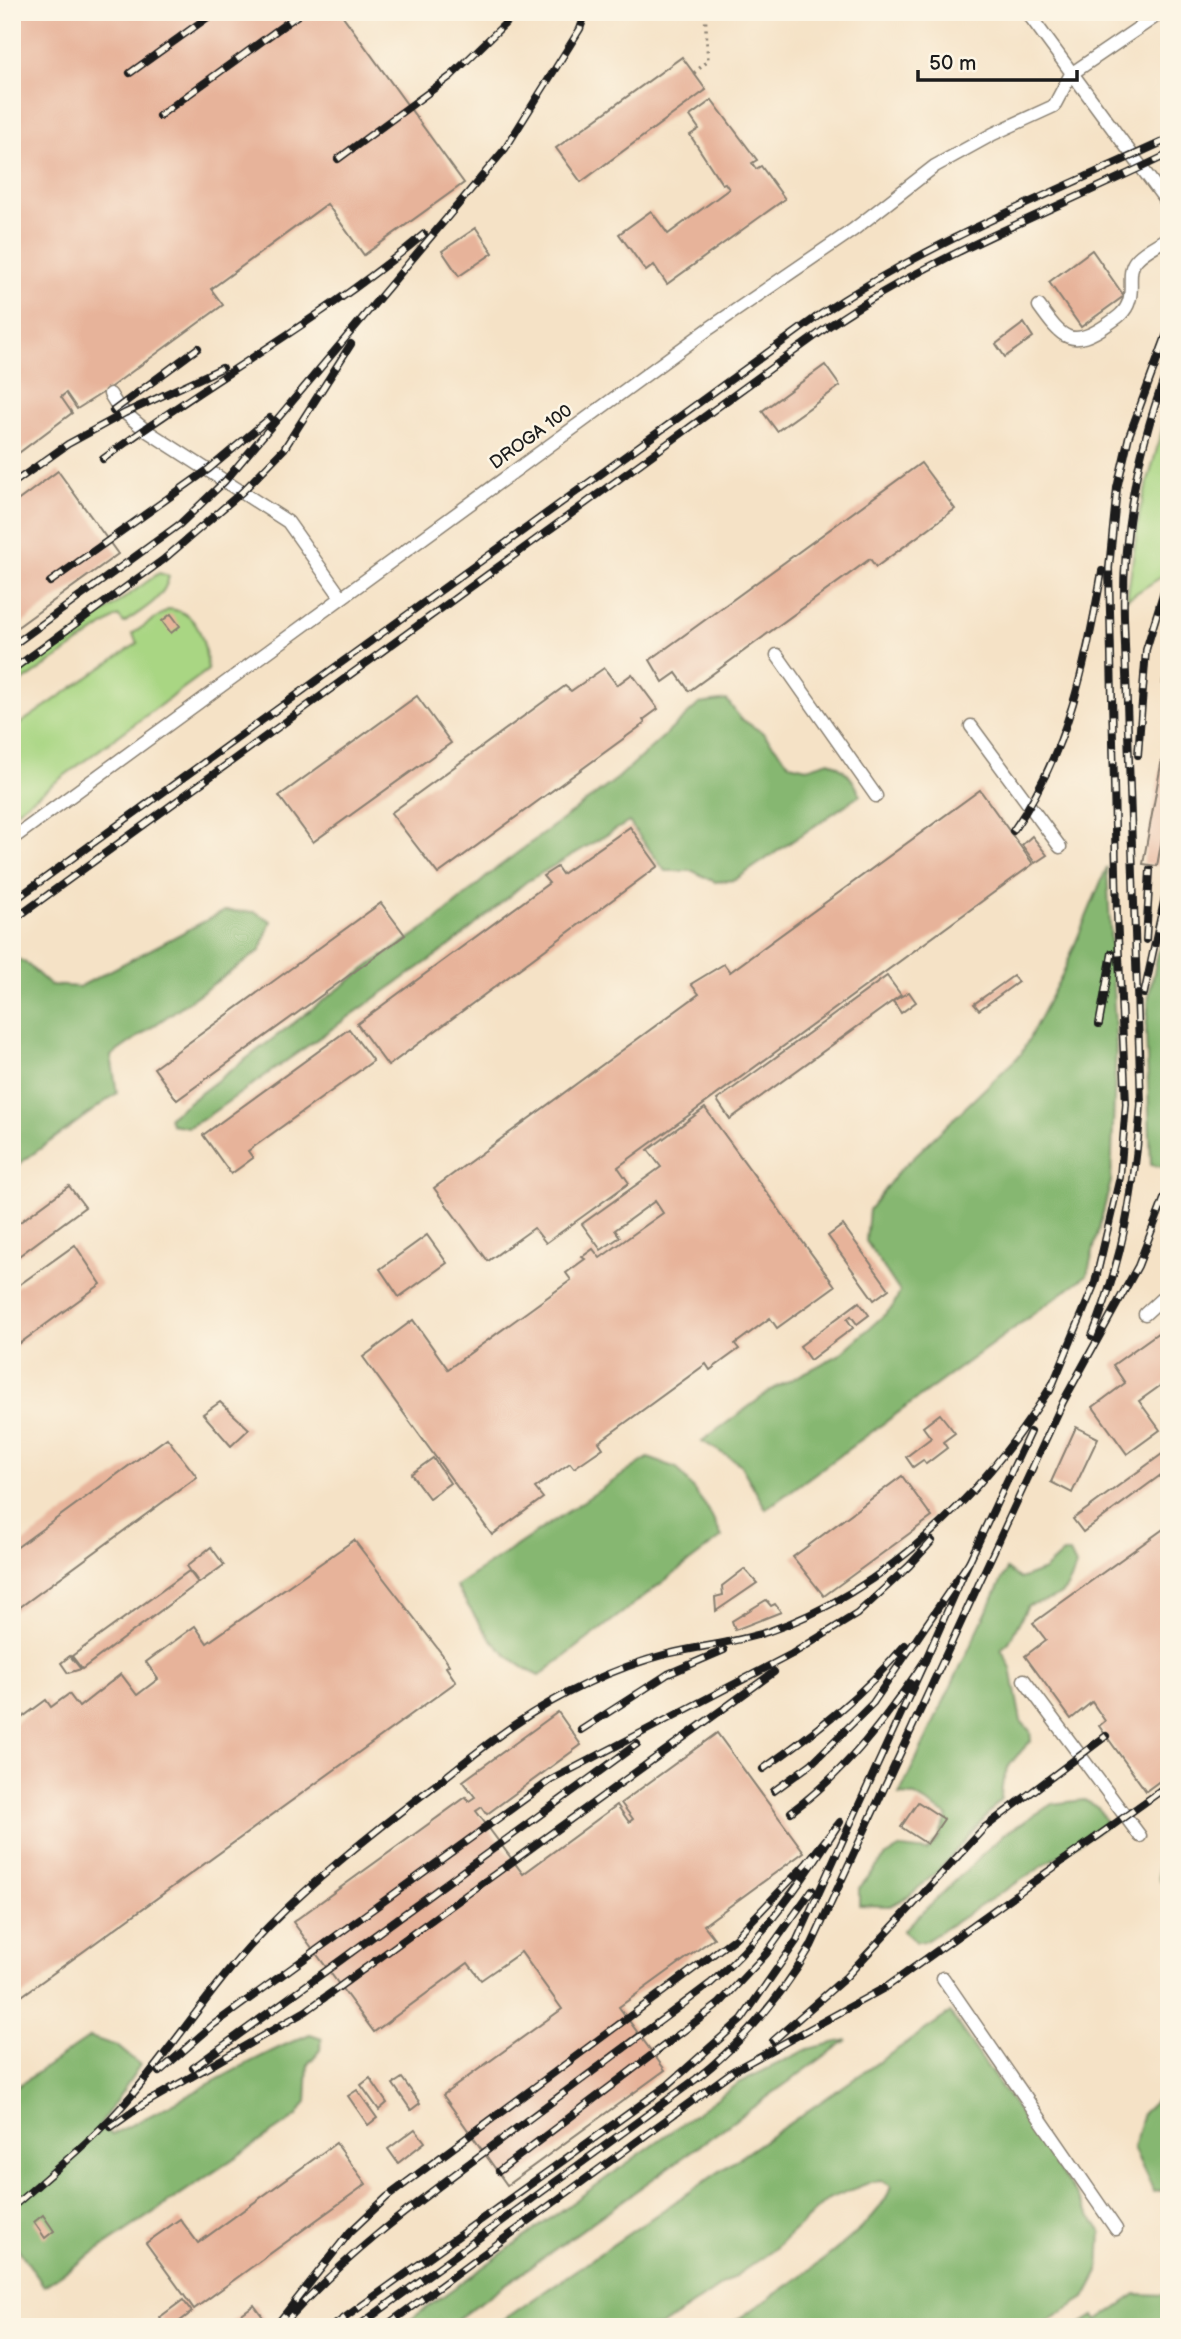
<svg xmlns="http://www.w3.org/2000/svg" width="1181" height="2339" viewBox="0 0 1181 2339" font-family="'Balsamiq Sans',sans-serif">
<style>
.green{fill:#a9d683;stroke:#627950;stroke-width:2}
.forest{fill:#86b771;stroke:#516a46;stroke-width:2}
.building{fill:#e7b39a}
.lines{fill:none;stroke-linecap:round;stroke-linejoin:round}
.lane-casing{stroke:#887f71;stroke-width:15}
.path{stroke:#887f71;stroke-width:3.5;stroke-dasharray:2 5;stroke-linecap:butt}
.lane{stroke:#fff;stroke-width:12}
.rail-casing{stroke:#1c1c1c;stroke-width:8}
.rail{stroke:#fcf5e5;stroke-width:5;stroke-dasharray:16;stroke-linecap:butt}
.labels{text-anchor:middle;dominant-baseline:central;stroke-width:5;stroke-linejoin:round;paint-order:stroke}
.street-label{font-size:18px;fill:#1c1c1c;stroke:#fcf5e5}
</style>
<rect width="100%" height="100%" fill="#fcf5e5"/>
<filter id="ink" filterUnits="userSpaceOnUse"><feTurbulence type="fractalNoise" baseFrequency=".0143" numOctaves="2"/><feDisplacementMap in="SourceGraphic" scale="14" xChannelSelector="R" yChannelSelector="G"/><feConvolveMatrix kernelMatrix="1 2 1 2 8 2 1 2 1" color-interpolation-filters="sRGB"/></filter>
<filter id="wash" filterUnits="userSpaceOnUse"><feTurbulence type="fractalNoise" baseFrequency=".00686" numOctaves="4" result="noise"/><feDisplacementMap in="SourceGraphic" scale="28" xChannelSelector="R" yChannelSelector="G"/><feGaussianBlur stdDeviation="1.57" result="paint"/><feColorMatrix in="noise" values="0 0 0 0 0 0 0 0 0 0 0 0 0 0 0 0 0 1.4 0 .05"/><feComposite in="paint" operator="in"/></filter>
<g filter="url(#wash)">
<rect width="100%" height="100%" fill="#f5e2c6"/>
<g class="green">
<polygon points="1169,405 1169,561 1164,575 1127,599 1140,510"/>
<path d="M159,573L169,576C165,599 142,610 124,623L118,616L12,689V679Z"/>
<path d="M169,609C200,612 205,643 208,670L12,814V729L138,643L132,634Z"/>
<polygon points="1169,1830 1169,1891 1159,1879 1157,1839"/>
</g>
<g class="forest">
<path d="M727,700L740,718L763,733L790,764L807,768L829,761C845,768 854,779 860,795L735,880L715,882L693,871H665L629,822L526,882L454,943L202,1120L188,1127L171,1124L169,1117L373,963L438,919L497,868L618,778L699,704Z"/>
<polygon points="1107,867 1116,1046 1111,1181 1087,1275 766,1509 740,1464 702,1441 773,1389 839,1355 892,1308 900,1292 866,1241 869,1210 898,1172 1021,1054 1063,973"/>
<polygon points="224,911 255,912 271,921 260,951 111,1056 117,1093 12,1169 12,957 25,962 50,985 79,987"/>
<polygon points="1169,927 1169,1152 1162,1167 1151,1165 1146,1032 1149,995 1163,930"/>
<path d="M648,1458L677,1468L708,1509L722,1537L539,1676C498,1657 478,1623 456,1586Z"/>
<path d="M1063,1553H1070L1076,1565C1068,1596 1059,1598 1028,1605L1009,1642L1001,1649L1011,1668L1021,1721L1030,1731L1031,1741C1012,1760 1001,1771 1001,1799L939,1870L909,1896L890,1906L859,1905V1888L885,1857L901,1848L927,1851L938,1839L948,1816L915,1796L899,1795L1007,1569L1020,1579L1044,1570Z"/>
<polygon points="1084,1800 1098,1807 1107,1825 924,1942 916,1942 903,1931 1003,1835 1052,1804"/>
<path d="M950,2013L1101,2231L1099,2272L1085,2298L1038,2327H726C766,2300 880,2230 891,2186L882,2181L871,2182L828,2199L772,2251L660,2327H493Z"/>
<path d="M310,2034L322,2038L320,2050L308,2064L306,2102L297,2116L44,2286L12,2240V2090L90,2037L117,2046L140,2065L99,2126L112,2134C180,2103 242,2062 310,2034Z"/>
<polygon points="847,2040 446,2327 400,2327 738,2083 808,2049"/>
<polygon points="1169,2088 1169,2189 1154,2192 1133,2148 1143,2113"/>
<polygon points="1136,2294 1169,2295 1169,2327 1076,2327 1094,2316 1097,2321"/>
</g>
<g id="blocks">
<g class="building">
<polygon points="12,12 340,12 464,183 364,255 327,204 211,289 223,305 104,392 77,409 66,393 61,397 72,413 16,455 12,450"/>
<polygon points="682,57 706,90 581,182 556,148"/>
<polygon points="712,100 757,160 752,163 756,169 761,166 785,199 667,284 654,265 646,271 619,234 651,211 668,234 729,189 725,183 722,184 690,135 699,129 690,116"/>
<polygon points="476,228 493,253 459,276 442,251"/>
<polygon points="1092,250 1124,296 1081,327 1049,282"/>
<polygon points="1024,323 1033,337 1005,357 996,344"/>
<polygon points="825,365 840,386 777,431 762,411"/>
<polygon points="921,463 955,509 876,567 870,559 689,691 676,673 663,682 650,660"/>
<polygon points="58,471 118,554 12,631 12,505"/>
<polygon points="171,614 180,626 171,633 162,621"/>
<polygon points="604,668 617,685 632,674 658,709 643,720 645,723 438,874 391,813 565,686 571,691"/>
<polygon points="417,696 451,743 313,842 279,796"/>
<polygon points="1162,759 1169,760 1169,800 1157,866 1143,864"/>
<polygon points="980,790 1033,864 618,1167 629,1183 546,1243 534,1228 488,1261 434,1188 699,994 691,984 724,964 730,972"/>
<polygon points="630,827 658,866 388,1066 357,1024 549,883 543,876 557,867 562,874"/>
<polygon points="1032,836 1047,855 1035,863 1022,845"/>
<polygon points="381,903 405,935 177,1100 154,1068"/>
<polygon points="887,976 901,995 730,1119 717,1100"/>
<polygon points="1013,976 1018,982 979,1010 974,1004"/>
<polygon points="909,992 916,1002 901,1013 893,1001"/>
<polygon points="349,1029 373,1061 248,1151 253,1158 231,1174 203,1135"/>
<polygon points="705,1108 835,1286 777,1328 770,1318 735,1344 739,1349 710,1370 706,1364 599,1442 603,1448 574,1468 570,1463 535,1488 543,1498 492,1535 363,1357 413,1320 448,1369 571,1280 566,1273 585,1259 582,1257 593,1249 600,1258 663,1213 655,1201 615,1230 620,1237 601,1250 582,1224 661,1167 648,1150"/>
<polygon points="69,1186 85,1207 12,1261 12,1228"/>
<polygon points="843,1225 889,1289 874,1300 828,1236"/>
<polygon points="427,1235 447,1263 399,1297 380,1269"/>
<polygon points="75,1245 101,1284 12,1349 12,1290"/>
<polygon points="859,1302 869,1315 857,1324 851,1316 847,1319 853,1328 810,1360 800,1346"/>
<polygon points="1169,1325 1169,1384 1167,1381 1139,1401 1160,1430 1127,1454 1093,1407 1125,1383 1113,1365"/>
<polygon points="220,1402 249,1429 231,1446 203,1414"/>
<polygon points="940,1414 955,1433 943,1442 947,1448 926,1464 923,1460 913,1467 906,1457 931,1438 923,1427"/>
<polygon points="1076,1427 1098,1438 1072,1493 1051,1482"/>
<polygon points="167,1438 197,1477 12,1613 12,1551"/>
<polygon points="1169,1449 1169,1469 1083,1532 1073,1519"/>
<polygon points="433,1458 450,1483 429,1498 411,1474"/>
<polygon points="902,1476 932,1517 824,1596 793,1557"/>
<polygon points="1169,1525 1169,1774 1146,1791 1099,1726 1105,1721 1092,1702 1071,1719 1025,1656 1046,1640 1033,1623"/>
<polygon points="354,1540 442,1654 449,1665 446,1667 456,1682 12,2003 12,1725 46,1700 51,1707 69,1694 79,1707 121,1674 137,1695 158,1679 146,1662 195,1626 207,1643"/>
<polygon points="211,1547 224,1565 199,1583 187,1566"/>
<polygon points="744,1569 757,1583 716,1611 715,1597 723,1595 722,1586"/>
<polygon points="189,1571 198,1583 82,1669 72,1656"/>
<polygon points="766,1600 771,1606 775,1604 781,1612 735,1630 732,1621"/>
<polygon points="70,1656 81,1669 68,1673 61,1663"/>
<polygon points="558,1712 581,1745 487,1814 482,1807 476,1811 523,1874 617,1805 629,1822 633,1819 621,1803 717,1733 804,1852 704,1925 714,1938 619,2007 665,2070 507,2185 443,2095 562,2009 521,1952 481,1980 468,1963 374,2032 293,1922 466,1797 469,1801 475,1797 463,1781"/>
<polygon points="918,1802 944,1819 927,1844 901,1827"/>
<polygon points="370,2078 387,2103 379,2110 361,2085"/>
<polygon points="402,2078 420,2103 411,2110 393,2084"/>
<polygon points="357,2090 377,2118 368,2125 348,2096"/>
<polygon points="415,2129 425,2142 398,2163 388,2149"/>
<polygon points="336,2143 366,2184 194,2309 146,2243 180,2219 198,2243"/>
<polygon points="43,2215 54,2231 45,2238 34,2222"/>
<polygon points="183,2300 192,2312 172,2327 167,2327 160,2317"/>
<polygon points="254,2305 268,2324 264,2327 224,2327"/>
</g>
</g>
</g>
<g filter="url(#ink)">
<use href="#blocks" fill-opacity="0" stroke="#887f71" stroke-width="2"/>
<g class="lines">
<g class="lane-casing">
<g id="lane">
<polyline points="1027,12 1169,205"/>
<path d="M1039,306C1062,338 1071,350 1108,324C1117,318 1126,312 1129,301C1134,287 1126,270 1137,259C1145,250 1159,244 1169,237"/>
<polyline points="110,394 118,407 144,429 288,522 341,597"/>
<polyline points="777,655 876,796"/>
<polyline points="1169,681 1169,713"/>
<polyline points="971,726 1060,847"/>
<polyline points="12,839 710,328 853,230 935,166 993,134 1054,106 1071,74 1162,12"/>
<polyline points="1145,1314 1169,1292"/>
<polyline points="1024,1680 1140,1836"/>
<polyline points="943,1978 1116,2229"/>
</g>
</g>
<polyline class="path" points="694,73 708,61 705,12"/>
<use href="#lane" class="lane"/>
<g class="rail-casing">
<g id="rail">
<polyline points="130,73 215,12"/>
<polyline points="159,116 302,12"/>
<polyline points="338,159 451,76 517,12"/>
<polyline points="113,411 198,348"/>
<path d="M103,459C208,381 324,319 424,234"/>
<polyline points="12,484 68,444 125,413 222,368"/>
<polyline points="50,582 209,469 270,418"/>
<polyline points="12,646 180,524 225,481 505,149 580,29 586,12"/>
<polyline points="12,670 163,560 242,492 284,449 351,344"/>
<polyline points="1138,755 1146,650 1169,574"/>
<path d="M1013,831C1068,752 1086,664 1102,571"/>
<path d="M12,902L818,316C927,243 1050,194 1169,139"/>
<path d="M12,921L829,326C935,254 1054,210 1169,154"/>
<polyline points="1146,940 1150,870"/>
<polyline points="1144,994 1169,878"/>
<polyline points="1099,1024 1112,953"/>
<path d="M1092,1336C1123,1261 1135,1185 1141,1104L1124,617C1122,531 1138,446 1169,366"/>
<polyline points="1050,1391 1095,1283 1120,1177 1126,1104 1117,915 1109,568 1117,488 1129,436 1169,328"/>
<polyline points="969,1562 1030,1432"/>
<polyline points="581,1730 668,1674 724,1650"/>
<path d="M763,1769C814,1733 864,1694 905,1645"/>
<polyline points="774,1791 811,1764 873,1703 969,1562 926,1659"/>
<polyline points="773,2041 846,1977 984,1828 1106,1736"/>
<polyline points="193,2068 637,1744"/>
<polyline points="159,2072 213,2025 551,1780 792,1654 857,1614 909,1566 932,1541"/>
<polyline points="142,2105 306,2011 774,1672"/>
<polyline points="111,2127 151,2099"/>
<polyline points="499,2171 719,2004 766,1954 812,1890"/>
<path d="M17,2203C56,2169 97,2136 131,2096C172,2048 207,1994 249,1947C306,1885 372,1833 438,1783C463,1763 488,1743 514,1725C559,1694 614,1668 667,1654C700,1646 734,1643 767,1632C889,1590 987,1491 1053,1383"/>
<path d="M275,2327L350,2232L387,2197L735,1938L806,1864L840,1822C803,1880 764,1937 711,1983C638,2038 564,2093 490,2148C416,2203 343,2256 281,2327"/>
<path d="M332,2327L668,2085L742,2019L797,1940L926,1659C887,1717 848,1770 791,1812"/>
<path d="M357,2327L696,2079C744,2041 780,1999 811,1946L1063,1402L1138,1266L1169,1186"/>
<polyline points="384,2327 733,2071 888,1986 1169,1785"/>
</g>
</g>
<use href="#rail" class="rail"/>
</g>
</g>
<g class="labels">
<g class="street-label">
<text transform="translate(531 437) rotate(-36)">DROGA 100</text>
</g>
</g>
<rect width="1181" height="2339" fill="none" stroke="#fcf5e5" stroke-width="42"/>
<path d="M918 70v10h159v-10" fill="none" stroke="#1c1c1c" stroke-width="3.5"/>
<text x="929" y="70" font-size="21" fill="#1c1c1c" stroke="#fcf5e5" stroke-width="5" paint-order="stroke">50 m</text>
</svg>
